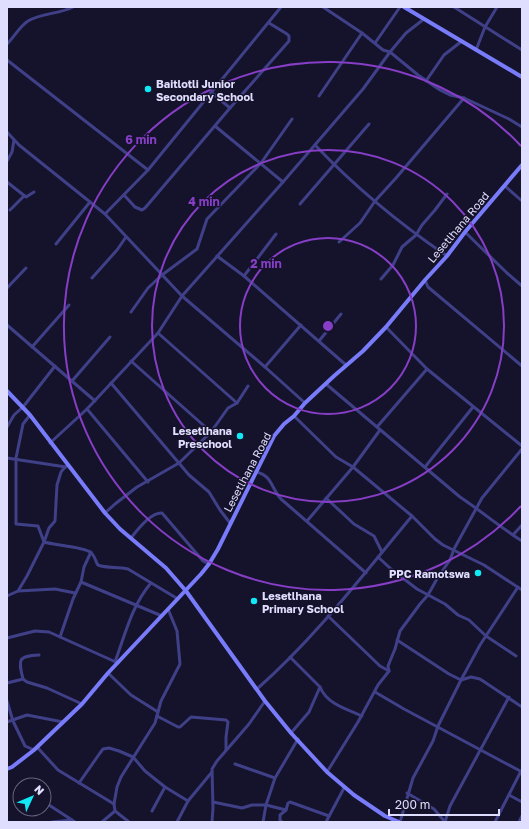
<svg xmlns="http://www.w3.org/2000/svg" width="529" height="829" viewBox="0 0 529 829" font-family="'Golos Text',sans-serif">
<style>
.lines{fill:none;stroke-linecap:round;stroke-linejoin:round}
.street{stroke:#3f4088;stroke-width:3}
.secondary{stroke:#787bfa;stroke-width:4}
.ring{fill:none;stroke:#853ec5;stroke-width:2}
.poi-dot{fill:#11e9f6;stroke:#15122b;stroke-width:1.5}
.labels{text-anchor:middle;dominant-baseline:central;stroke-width:3;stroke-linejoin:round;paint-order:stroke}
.poi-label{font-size:11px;font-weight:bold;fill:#e0defe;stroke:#15122b;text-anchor:start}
.street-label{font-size:11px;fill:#e0defe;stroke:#15122b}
.centre{fill:#853ec5;stroke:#15122b;stroke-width:2}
.ring-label{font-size:12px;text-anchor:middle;font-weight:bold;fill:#853ec5;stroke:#15122b;stroke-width:3;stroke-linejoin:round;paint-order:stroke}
</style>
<rect width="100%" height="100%" fill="#15122b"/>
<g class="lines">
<g class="street">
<polyline points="323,7 362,33 383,50 390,52 418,75 440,90 450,95 464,98 509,119 522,127"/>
<polyline points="454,7 522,50"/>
<polyline points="375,43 400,7"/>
<path d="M7,44C14,37 20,26 28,21C41,13 60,14 73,7"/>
<polyline points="476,50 485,27 497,7"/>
<polyline points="7,60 148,170"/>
<polyline points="426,81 444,55 462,41"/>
<polyline points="211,92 230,108 289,41 289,36 287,34 269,23"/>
<polyline points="319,96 362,33"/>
<polyline points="215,126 283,182"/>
<polyline points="7,132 19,145 105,214 182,296 265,367 305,403"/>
<path d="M315,145C355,187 400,224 447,256"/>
<polyline points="7,161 12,152 14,140"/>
<polyline points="7,182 26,197 34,192"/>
<polyline points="505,186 522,201"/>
<polyline points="124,195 135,207 142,210 145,208 230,108"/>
<polyline points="300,204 369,124"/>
<polyline points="10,210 24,196"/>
<polyline points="105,214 148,170 281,7"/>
<polyline points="465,232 507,273 522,286"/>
<polyline points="339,242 360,223 375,201 396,178 464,98"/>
<polyline points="56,244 90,202"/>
<polyline points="217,256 244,276 346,365"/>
<polyline points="244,276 276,234"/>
<polyline points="92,278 117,250 126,237"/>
<polyline points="381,279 393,265 402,247 416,235 422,225 435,210 447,194"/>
<polyline points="425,280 428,287 522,366"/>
<polyline points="7,288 26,268"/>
<polyline points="131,312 148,288 162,275 197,249 207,219 261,163 292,119"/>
<polyline points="7,325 95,401"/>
<polyline points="386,327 427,369 522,446"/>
<polyline points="158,333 237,403"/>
<polyline points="319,341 341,314"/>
<polyline points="32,347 69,305"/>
<polyline points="131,361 211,432"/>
<polyline points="265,367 301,325"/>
<polyline points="72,381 110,337"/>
<polyline points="111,383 189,475 209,492 220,510 230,523"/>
<path d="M326,384L460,497C481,511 500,527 522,541"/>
<polyline points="87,409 148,482"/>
<path d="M30,415L23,424L16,458V524L38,526L44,542C54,545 84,547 90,552C95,555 95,561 98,565C108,569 118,566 128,569L178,599"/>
<polyline points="294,416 336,457 353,467 412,516 435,539 443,545 484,565 522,590"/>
<polyline points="7,427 14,415 23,407 55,366"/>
<polyline points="377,427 427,369"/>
<polyline points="50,443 87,409 158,333 182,296 283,182 363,89 390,52 406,33 424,19"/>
<polyline points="7,458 66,467"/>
<polyline points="425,467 473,407"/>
<path d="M256,472C272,475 271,488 281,499L366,573"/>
<polyline points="326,498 354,524 374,536 382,552"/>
<polyline points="105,513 115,504 137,487 179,463 211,432 228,408 237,403 248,386"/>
<polyline points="307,521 353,467 380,430"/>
<polyline points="513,535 522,525"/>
<path d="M131,538C137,530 151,512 162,513L203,561L209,564"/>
<polyline points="378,557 391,569 417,589 445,604 458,615 469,620 486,636 516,656"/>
<polyline points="81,582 162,616"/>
<polyline points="18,591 55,589 75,593"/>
<polyline points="7,596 18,591 27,576 44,542 49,528 55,521 57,485 61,472 65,467"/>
<polyline points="328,616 380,666 389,671"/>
<polyline points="60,637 73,599 81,582 84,567 91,552"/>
<polyline points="7,638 35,631 49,632 118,663"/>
<polyline points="397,640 449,674 461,680 471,677 480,679 522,707"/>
<path d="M39,655C18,656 18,659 23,679L27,682L47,688L82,704"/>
<polyline points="290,657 320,687 309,712 291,733"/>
<path d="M115,662C125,635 132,605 151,583"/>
<polyline points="108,673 131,695 158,712"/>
<polyline points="7,683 23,679"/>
<path d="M320,687C327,704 346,709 362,716"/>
<path d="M257,689C315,638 362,576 412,516"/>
<polyline points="375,692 404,709 522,772"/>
<polyline points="7,701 13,721 25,746 34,750"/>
<polyline points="157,716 178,727 180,727 191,717 226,720 228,722 226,737 226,750"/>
<polyline points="7,722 27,715 63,722"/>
<polyline points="37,747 58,770 114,804 115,811 129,822"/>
<polyline points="235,764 275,778"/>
<polyline points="327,772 358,722 378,685 389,671 388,666 395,649 400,631 420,604 428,595 438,577 450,560 454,549 482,498 522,449"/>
<polyline points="79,783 100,753 103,749 109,748 119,751 133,757 145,771 165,787 152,811"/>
<polyline points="165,787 188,801"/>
<polyline points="407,793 434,809 445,822"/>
<polyline points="509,795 522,802"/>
<polyline points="213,802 242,808 252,805 266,805 286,810"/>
<polyline points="114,804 117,787 121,777 155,723 161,701 180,664 177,631 168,609"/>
<polyline points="49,805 72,820"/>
<polyline points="52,822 72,820 75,822"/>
<polyline points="102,822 115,811"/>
<polyline points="177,822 188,801 212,772"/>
<polyline points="212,822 213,808 212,769 217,761 249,724 265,701"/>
<polyline points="263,822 266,805 275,778 298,739"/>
<polyline points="282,822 280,820 280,815 286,810 288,803 290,802 329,816"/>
<polyline points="326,822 344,788"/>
<polyline points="400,822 413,778 433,741 438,726 461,680 480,645 518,587"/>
<polyline points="445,822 450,806 509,697"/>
<polyline points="495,822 521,771"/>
<polyline points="519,822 522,816"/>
</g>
<g class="secondary">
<polyline points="404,7 522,77"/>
<polyline points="7,391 30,415 105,513 120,529 166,568 186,591 265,701 291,733 327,772 354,795 385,816 399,822"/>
<polyline points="7,769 12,767 34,750 82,704 108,673 201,574 209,564 218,549 274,436 284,424 294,416 305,403 334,376 363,351 386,327 425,280 447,256 465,232 522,165"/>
</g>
</g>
<g class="ring">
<circle cx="328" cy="326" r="88"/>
<circle cx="328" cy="326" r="176"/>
<path d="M521 506A264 264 0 1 1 521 146"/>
</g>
<g class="poi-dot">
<circle cx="148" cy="89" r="4"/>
<circle cx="240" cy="436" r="4"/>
<circle cx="478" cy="573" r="4"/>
<circle cx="254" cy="601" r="4"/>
</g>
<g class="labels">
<g class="poi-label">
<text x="156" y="83">Baitlotli Junior<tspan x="156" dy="13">Secondary School</tspan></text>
<text x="232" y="430" text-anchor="end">Lesetlhana<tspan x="232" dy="13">Preschool</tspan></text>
<text x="470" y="573" text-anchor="end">PPC Ramotswa</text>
<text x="262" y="595">Lesetlhana<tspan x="262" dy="13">Primary School</tspan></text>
</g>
<g class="street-label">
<text transform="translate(458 227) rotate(-50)">Lesetlhana Road</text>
<text transform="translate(247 472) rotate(-62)">Lesetlhana Road</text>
</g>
</g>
<circle cx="328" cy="326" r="6" class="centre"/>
<g class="ring-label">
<text x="141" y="144">6 min</text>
<text x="204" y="206">4 min</text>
<text x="266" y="268">2 min</text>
</g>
<rect width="529" height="829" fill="none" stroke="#e0defe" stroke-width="16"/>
<g transform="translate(32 797) rotate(46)"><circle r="19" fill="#15122b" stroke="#66647f"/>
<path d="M0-3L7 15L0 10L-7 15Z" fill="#11e9f6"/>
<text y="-6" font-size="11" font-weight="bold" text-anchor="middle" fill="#e0defe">N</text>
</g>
<path d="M389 809v6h110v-6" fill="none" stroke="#e0defe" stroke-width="2"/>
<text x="395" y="809" font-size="12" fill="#e0defe" stroke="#15122b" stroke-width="3" paint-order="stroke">200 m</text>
</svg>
